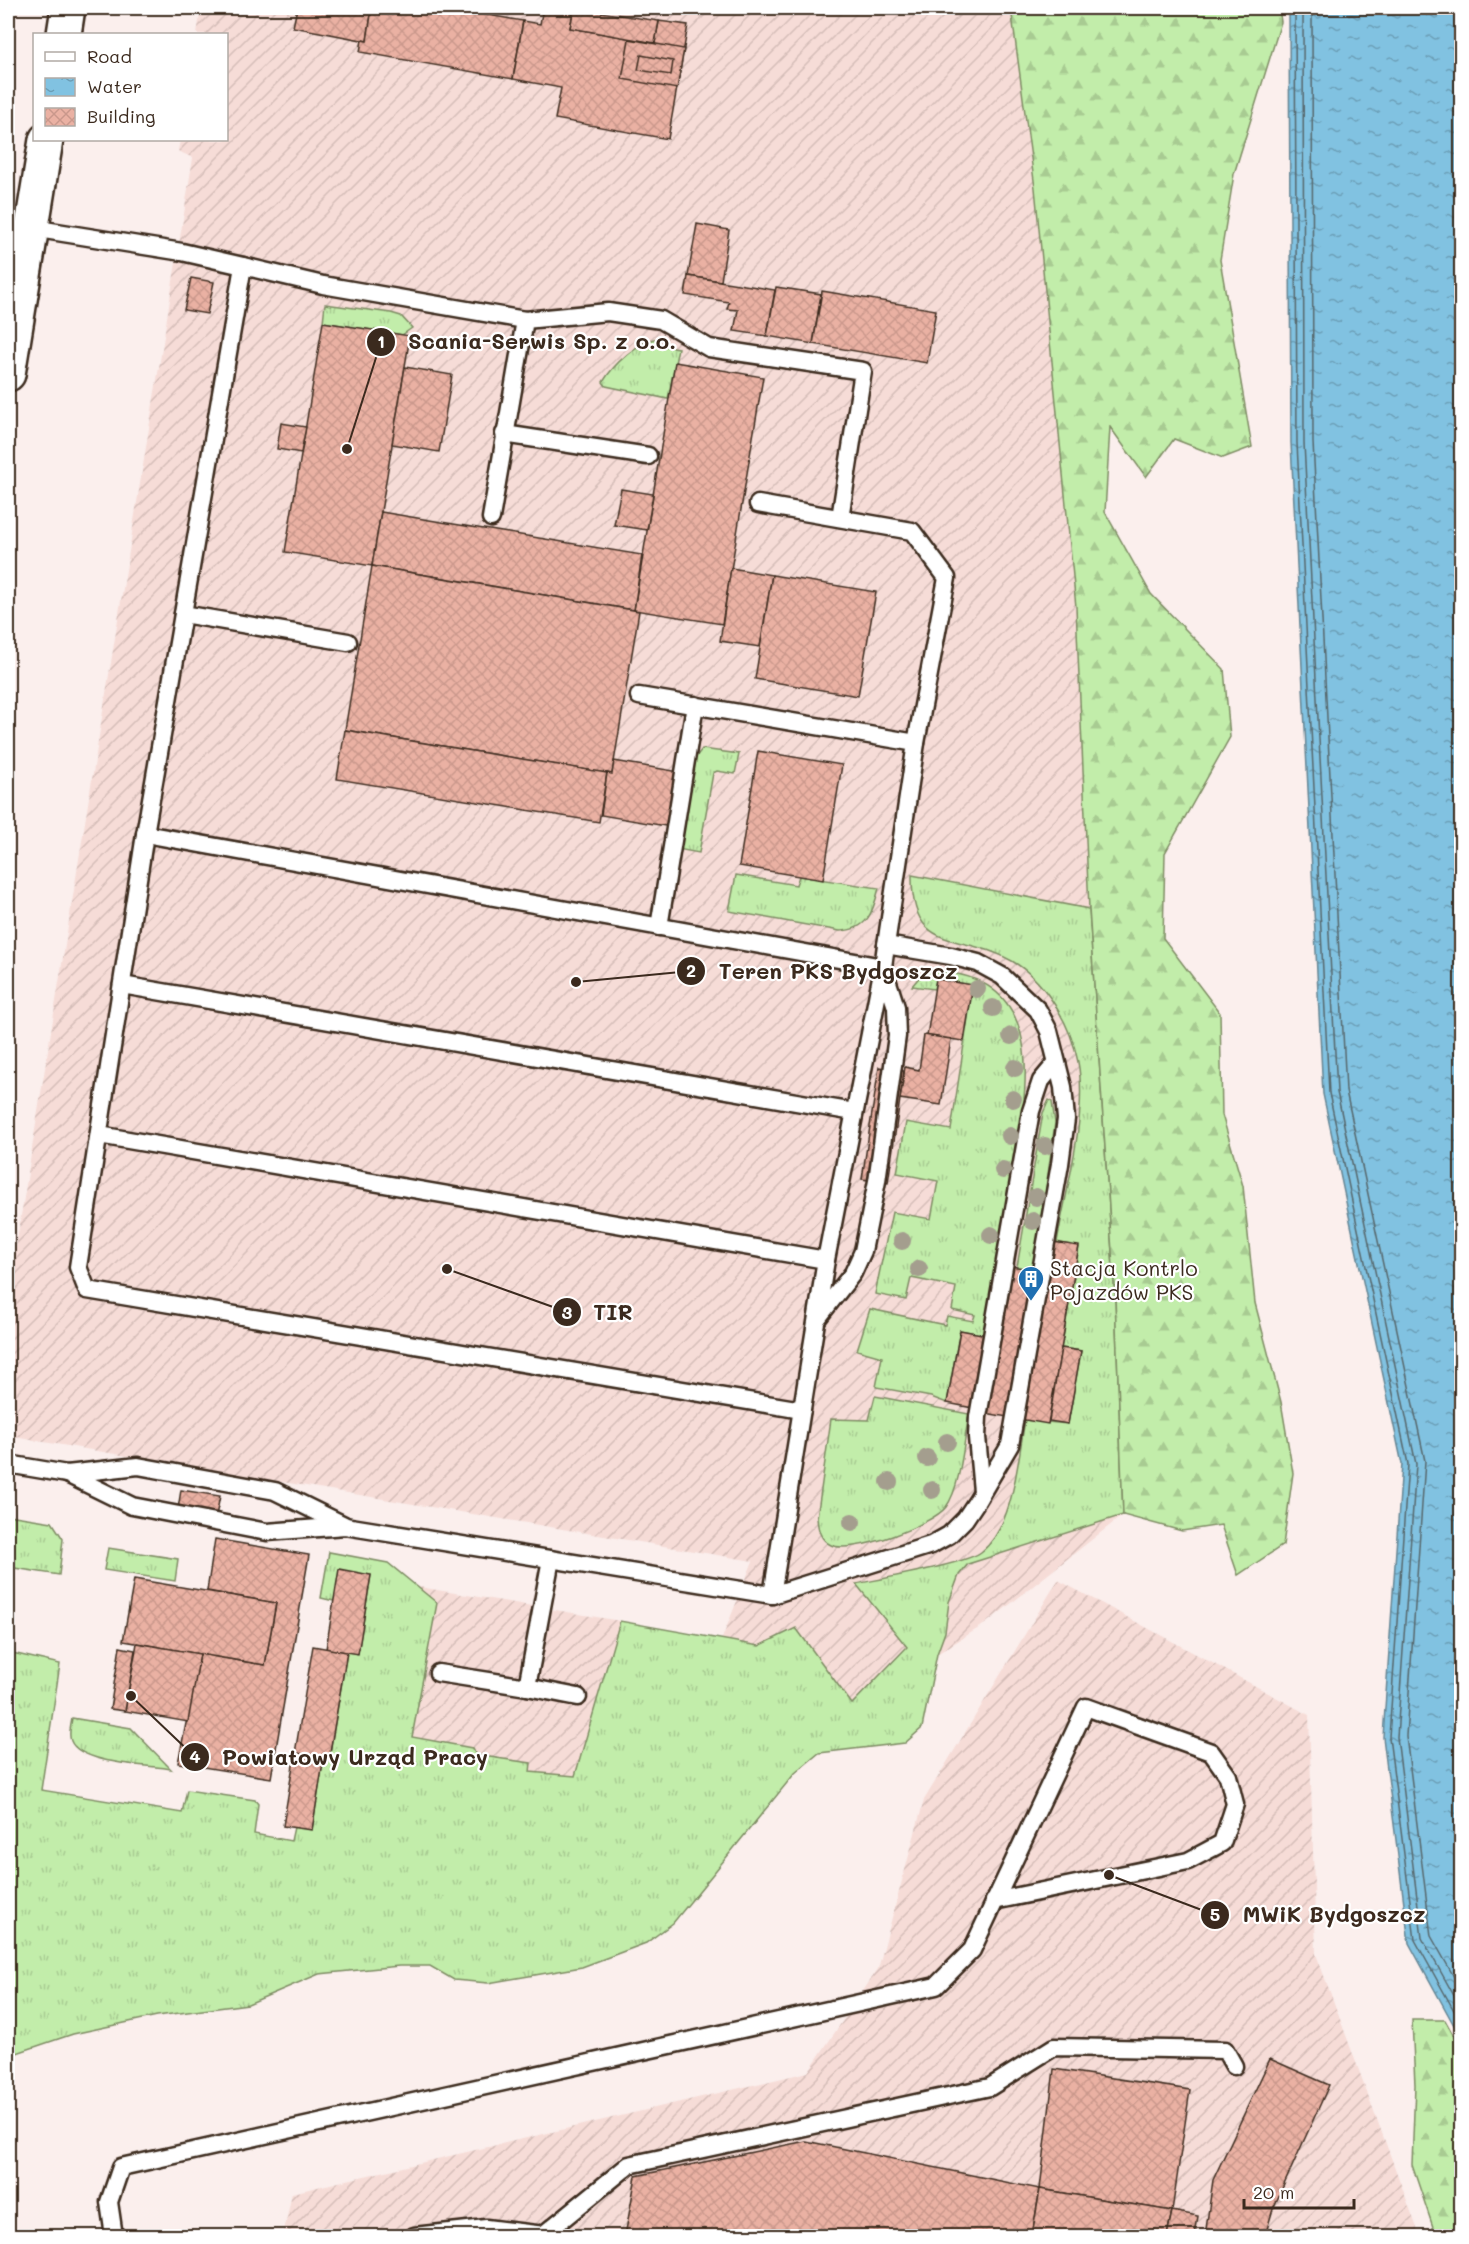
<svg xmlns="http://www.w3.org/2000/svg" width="1469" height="2244" viewBox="0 0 1469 2244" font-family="Mali,sans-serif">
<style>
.industrial{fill:url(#industrial-furrows)}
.grass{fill:url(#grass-tufts);stroke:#7e8c64;stroke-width:1.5}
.forest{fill:url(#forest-firs);stroke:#7e8c64;stroke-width:1.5}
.water{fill:url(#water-ripples);stroke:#658593;stroke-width:1.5}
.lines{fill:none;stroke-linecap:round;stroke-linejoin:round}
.shore{stroke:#57676c;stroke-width:1.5}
.building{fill:url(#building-cross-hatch);stroke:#3b2a1e;stroke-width:1.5}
.service-casing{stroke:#3b2a1e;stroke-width:21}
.tertiary-casing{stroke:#3b2a1e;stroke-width:38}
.service{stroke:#fff;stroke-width:16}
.tertiary{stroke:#fff;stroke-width:33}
.tree{fill:#a49e8e}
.labels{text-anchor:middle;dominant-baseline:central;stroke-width:4.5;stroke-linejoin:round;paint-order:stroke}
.poi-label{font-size:21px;fill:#3b2a1e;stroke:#fff;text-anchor:start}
.leader{fill:none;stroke:#3b2a1e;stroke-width:2}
.callout-dot{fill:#3b2a1e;stroke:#fff;stroke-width:2}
.mark-label{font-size:18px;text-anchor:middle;font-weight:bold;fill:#fff}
.callout-label{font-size:22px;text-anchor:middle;font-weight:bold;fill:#3b2a1e;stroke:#fff;stroke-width:4.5;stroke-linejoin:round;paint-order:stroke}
</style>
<defs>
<pattern id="industrial-furrows" width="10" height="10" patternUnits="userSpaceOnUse" patternTransform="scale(1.5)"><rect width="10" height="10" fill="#f6dcd7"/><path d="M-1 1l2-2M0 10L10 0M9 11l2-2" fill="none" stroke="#d4bdb8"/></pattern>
<pattern id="grass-tufts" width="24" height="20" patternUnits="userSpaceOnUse" patternTransform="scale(1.5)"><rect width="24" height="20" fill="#c2edaa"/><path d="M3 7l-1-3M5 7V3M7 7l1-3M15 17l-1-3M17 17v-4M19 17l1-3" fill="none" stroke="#a8cb92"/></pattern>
<pattern id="forest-firs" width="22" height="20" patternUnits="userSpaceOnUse" patternTransform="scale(1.5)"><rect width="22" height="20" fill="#c2edaa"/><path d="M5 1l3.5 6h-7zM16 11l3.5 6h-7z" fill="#a8cb92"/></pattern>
<pattern id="water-ripples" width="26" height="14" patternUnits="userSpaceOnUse" patternTransform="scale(1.5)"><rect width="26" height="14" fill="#81c2e1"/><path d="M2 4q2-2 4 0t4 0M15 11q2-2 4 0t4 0" fill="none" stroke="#6b9eb6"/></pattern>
<pattern id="building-cross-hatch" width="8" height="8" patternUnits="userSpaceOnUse" patternTransform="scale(1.5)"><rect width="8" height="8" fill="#eab1a3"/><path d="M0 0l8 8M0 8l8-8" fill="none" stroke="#ca988c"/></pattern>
</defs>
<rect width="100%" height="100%" fill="#fbefed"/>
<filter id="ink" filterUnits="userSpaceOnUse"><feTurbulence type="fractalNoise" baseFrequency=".0167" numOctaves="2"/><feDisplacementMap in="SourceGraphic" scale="12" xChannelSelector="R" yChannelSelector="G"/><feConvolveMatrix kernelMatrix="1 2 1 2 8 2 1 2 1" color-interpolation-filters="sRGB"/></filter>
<g filter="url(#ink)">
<g class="industrial">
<polygon points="201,8 1011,8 1035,188 1076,607 1089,909 1115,1297 1123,1515 985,1624 937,1654 907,1648 852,1704 796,1628 759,1646 721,1641 753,1561 8,1436 8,1296 193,158 178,151 180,140 226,140 226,34 197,34"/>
<polygon points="1058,1580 1309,1715 1316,1954 1420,2236 283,2236 292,2193 808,2072 878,1969 924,1800"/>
<polygon points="384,1581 620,1621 573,1784 347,1787"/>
</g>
<g class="grass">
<polygon points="325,304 391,313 401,316 412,328 402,335 323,322"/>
<path d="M659,338L658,345L678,348L668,399L606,386L603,382C613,365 639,340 659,338Z"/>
<polygon points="702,749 739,754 735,774 717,771 713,773 699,853 677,849 692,762"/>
<path d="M736,875L796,885L799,876L879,888C873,912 868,930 840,931L729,911Z"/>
<path d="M912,875L1089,909L1115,1297L1123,1515L968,1564L959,1575L949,1602L945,1632L937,1654L922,1728L905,1743L819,1753L795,1773L673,1923L646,1943L582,1967L488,1983L454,1980L430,1966H399L319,1974L248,2004L157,2016L73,2034L8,2056V1652L60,1664L41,1790L182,1813L187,1790L255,1800L258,1804L254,1834L291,1841L294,1827L312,1830L324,1757L329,1758L347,1652L358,1653L371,1575L340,1570L334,1601L321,1598L329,1552L388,1563L437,1603L412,1737L472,1748L476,1755L531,1763L530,1772L575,1776L620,1621L759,1646L796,1628L852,1704L907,1647L856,1584C880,1579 966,1564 981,1552C1014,1527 1018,1458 1025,1420L1068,1424L1081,1351L1061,1348L1079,1247L1057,1242C1066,1190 1088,1114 1078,1062C1071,1025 1045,980 1012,961C961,931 911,956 912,875Z"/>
<path d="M930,971C1066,974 1021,1119 1006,1204C998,1248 994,1290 987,1335L960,1330L947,1403L931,1397L876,1387L882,1357L857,1350L870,1309L945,1325L947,1316L973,1321L975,1315L952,1310L956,1287L911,1278L906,1300L875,1294L892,1212L931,1219L938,1181L897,1173L906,1122L951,1130L973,985L936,979L934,989L912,986L922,974Z"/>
<polygon points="1049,1100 1052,1102 1055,1123 1035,1270 1017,1267 1043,1113"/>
<path d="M875,1396L969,1414C964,1439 961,1487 946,1507C932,1525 852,1555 831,1545C820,1540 818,1529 817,1518L831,1419L869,1420Z"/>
<polygon points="8,1515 52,1522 63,1539 59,1575 8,1567"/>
<polygon points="108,1548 178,1559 175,1581 104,1570"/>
<path d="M72,1718L131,1728L171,1769C148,1765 80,1764 71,1741C68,1734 71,1726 72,1718Z"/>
</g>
<g class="forest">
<polygon points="1011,8 1279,8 1281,22 1234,174 1220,260 1252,447 1223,458 1174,439 1146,477 1110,427 1105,512 1151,594 1224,669 1230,737 1165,853 1163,938 1220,1013 1222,1115 1243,1186 1255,1303 1281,1402 1293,1473 1283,1545 1238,1575 1221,1525 1182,1531 1123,1515 1115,1297 1089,909 1076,607 1035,188"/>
<polygon points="1412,2020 1445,2020 1461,2049 1461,2236 1436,2236 1412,2165 1415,2085"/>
</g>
<polygon class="water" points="1289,8 1461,8 1461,2038 1409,1943 1383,1737 1402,1464 1323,1094 1291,443"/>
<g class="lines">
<g class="shore">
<polyline points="1295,8 1297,443 1329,1093 1408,1464 1389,1737 1415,1940 1462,2025"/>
<polyline points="1303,8 1304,443 1337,1092 1416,1464 1397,1737 1422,1938 1462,2010"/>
<polyline points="1312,8 1313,442 1346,1091 1425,1461 1406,1736 1431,1936 1462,1991"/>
</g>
</g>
<g class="building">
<polygon points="297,8 372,8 367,41 293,27"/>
<polygon points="372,8 448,8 523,21 513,79 360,52 362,40 367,41"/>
<polygon points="543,8 574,8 570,28 655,43 659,21 688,25 668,139 555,119 561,88 513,79 523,21 540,24"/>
<polygon points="574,8 659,21 655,43 570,28"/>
<polygon points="629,39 684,49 677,89 622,79"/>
<polygon points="641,55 673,61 671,75 638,70"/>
<polygon points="697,224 729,230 721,281 688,276"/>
<polygon points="688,276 775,290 767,336 734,331 738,310 727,309 729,302 685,295"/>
<polygon points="191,278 214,282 207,314 184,310"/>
<polygon points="776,287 821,294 813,344 767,336"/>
<polygon points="822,291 936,310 927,363 813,344"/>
<polygon points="323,322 410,336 372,566 285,552"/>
<polygon points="675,362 763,377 722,624 634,610"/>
<polygon points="405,367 452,375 439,452 392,444"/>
<polygon points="281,423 306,427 301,453 277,449"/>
<polygon points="621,489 653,494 647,530 614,525"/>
<polygon points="381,512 642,555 634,610 372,566"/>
<polygon points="372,566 639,611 612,774 345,730"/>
<polygon points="731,568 772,575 760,647 720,641"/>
<polygon points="772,575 876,592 858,696 755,679"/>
<polygon points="345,730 607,773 599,822 337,779"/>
<polygon points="758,751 842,765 823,880 739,866"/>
<polygon points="614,761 680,772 671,827 601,815 607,773 612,774"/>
<polygon points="936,979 973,985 964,1041 927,1036"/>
<polygon points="924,1035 951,1039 941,1105 900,1099 905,1067 919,1070"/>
<polygon points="879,1067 904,1071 888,1183 862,1179"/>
<polygon points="1040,1240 1079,1246 1048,1424 973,1411 999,1264 1035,1270"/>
<polygon points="960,1330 987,1335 973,1408 947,1403"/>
<polygon points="1061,1348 1081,1351 1068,1424 1049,1421"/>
<polygon points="181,1490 220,1496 216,1516 178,1509"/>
<polygon points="215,1539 309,1555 271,1778 178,1763 200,1654 265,1665 276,1603 207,1591"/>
<polygon points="339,1569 371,1575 358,1654 326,1649"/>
<polygon points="134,1579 276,1603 265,1665 123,1641"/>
<polygon points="137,1643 200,1654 188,1722 125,1711"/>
<polygon points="313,1646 347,1652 329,1758 295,1753"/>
<polygon points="120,1647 135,1650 125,1711 110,1709"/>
<polygon points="295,1753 324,1757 312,1830 283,1826"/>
<polygon points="1270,2059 1329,2085 1273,2209 1265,2236 1205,2236 1213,2180"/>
<polygon points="1054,2069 1190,2090 1172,2211 1040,2189"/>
<polygon points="806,2141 1040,2189 1032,2236 625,2236 636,2176"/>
<polygon points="1040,2189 1172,2211 1167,2236 1032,2236"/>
<polygon points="1172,2211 1198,2216 1195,2236 1167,2236"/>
</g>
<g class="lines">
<g class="service-casing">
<g id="service">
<polyline points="32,228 182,252 243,266"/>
<polyline points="525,320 323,285 243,266 145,834 78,1267 87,1290 802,1410"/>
<polyline points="504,434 648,456"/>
<polyline points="758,504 912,531 947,578 916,743"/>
<polyline points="491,518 525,320 608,312 661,320 709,348 863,371 840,518"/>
<polyline points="183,614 348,642"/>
<polyline points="639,696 916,743 886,945"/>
<polyline points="659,927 695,705"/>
<polyline points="122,985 854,1112"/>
<polyline points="99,1135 826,1260"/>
<polyline points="8,1464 67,1474 138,1466 275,1491 344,1525"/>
<polyline points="67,1474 132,1506 267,1532 345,1526 772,1595 826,1260 883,967 145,834"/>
<polyline points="982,1491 977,1437 978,1417 1031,1111 1041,1081 1056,1063"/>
<polyline points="551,1559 527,1687 578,1697"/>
<polyline points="772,1595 931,1545 949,1535 965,1519 977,1501 1010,1445 1060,1164 1066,1119 1063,1087 1049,1031 1038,1010 1002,976 978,963 951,956 886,945 883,967 896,1007 897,1036 877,1181 863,1251 853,1273 817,1319"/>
<polyline points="438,1673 527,1687"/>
<polyline points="543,2235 629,2165 990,2087 1054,2047 1225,2050 1234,2066"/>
<polyline points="114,2236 109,2202 121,2167 936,1986 972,1950 1086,1707 1211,1752 1228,1776 1235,1804 1222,1843 1188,1861 994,1901"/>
<polyline points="414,2236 486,2228 553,2236"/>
</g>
</g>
<g class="tertiary-casing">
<g id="tertiary">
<polyline points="64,34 68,8"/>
<polyline points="8,374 46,140"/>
</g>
</g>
<use href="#service" class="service"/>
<use href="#tertiary" class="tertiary"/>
</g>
<g class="tree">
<circle cx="977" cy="989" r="9"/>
<circle cx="993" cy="1008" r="9"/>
<circle cx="1011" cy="1036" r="9"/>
<circle cx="1015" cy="1068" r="9"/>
<circle cx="1013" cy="1099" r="9"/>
<circle cx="1010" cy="1136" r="9"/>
<circle cx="1045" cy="1146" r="9"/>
<circle cx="1003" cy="1170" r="9"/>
<circle cx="1036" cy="1197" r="9"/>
<circle cx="1033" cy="1221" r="9"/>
<circle cx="991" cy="1235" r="9"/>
<circle cx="902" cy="1241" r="9"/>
<circle cx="919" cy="1269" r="9"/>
<circle cx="947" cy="1442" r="9"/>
<circle cx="927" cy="1458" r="9"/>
<circle cx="889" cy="1482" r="9"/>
<circle cx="932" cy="1490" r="9"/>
<circle cx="852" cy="1522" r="9"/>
</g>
</g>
<defs>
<g id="building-pin" transform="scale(1.35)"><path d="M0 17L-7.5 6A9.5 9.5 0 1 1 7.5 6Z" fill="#1f6fb2" stroke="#fff"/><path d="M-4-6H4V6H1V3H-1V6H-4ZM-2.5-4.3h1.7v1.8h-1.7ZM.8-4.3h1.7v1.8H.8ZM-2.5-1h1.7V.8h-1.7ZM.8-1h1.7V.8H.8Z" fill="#fff"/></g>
</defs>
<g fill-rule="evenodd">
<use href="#building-pin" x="1031" y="1279"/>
</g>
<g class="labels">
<g class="poi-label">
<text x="1050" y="1267">Stacja Kontrlo<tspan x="1050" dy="24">Pojazdów PKS</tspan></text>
</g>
</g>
<path class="leader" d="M347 449L381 342M576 982L691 971M447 1269L567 1312M131 1696L195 1757M1109 1875L1215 1915"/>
<g class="callout-dot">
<circle cx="347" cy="449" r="6"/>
<circle cx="576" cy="982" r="6"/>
<circle cx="447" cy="1269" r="6"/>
<circle cx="131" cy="1696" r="6"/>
<circle cx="1109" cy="1875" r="6"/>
<circle cx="381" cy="342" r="15"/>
<circle cx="691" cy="971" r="15"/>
<circle cx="567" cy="1312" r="15"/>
<circle cx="195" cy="1757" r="15"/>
<circle cx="1215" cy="1915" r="15"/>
</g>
<g class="mark-label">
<text x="381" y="348">1</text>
<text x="691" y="977">2</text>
<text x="567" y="1319">3</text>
<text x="195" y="1763">4</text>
<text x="1215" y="1921">5</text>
</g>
<g class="callout-label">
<text x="542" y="349">Scania-Serwis Sp. z o.o.</text>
<text x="838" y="979">Teren PKS Bydgoszcz</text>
<text x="613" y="1320">TIR</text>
<text x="355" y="1765">Powiatowy Urząd Pracy</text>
<text x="1334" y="1922">MWiK Bydgoszcz</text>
</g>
<rect width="1469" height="2244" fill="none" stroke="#fff" stroke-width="30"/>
<rect x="15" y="15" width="1439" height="2214" fill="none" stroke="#3b2a1e" stroke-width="2" filter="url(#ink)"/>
<rect x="33" y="33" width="195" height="108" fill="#ffffff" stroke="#b1aaa5" stroke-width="1.5"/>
<rect x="45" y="52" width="30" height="9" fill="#ffffff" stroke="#b1aaa5" stroke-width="1.5"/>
<text x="87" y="63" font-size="18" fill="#3b2a1e">Road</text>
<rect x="45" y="78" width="30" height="18" fill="url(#water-ripples)" stroke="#b1aaa5" stroke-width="1.5"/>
<text x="87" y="93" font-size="18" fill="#3b2a1e">Water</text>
<rect x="45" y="108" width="30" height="18" fill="url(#building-cross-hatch)" stroke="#b1aaa5" stroke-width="1.5"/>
<text x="87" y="123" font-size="18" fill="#3b2a1e">Building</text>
<path d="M1244 2199v9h110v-9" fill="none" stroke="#3b2a1e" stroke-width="3"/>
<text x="1253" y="2199" font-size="18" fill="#3b2a1e" stroke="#ffffff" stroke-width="4.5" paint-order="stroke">20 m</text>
</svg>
